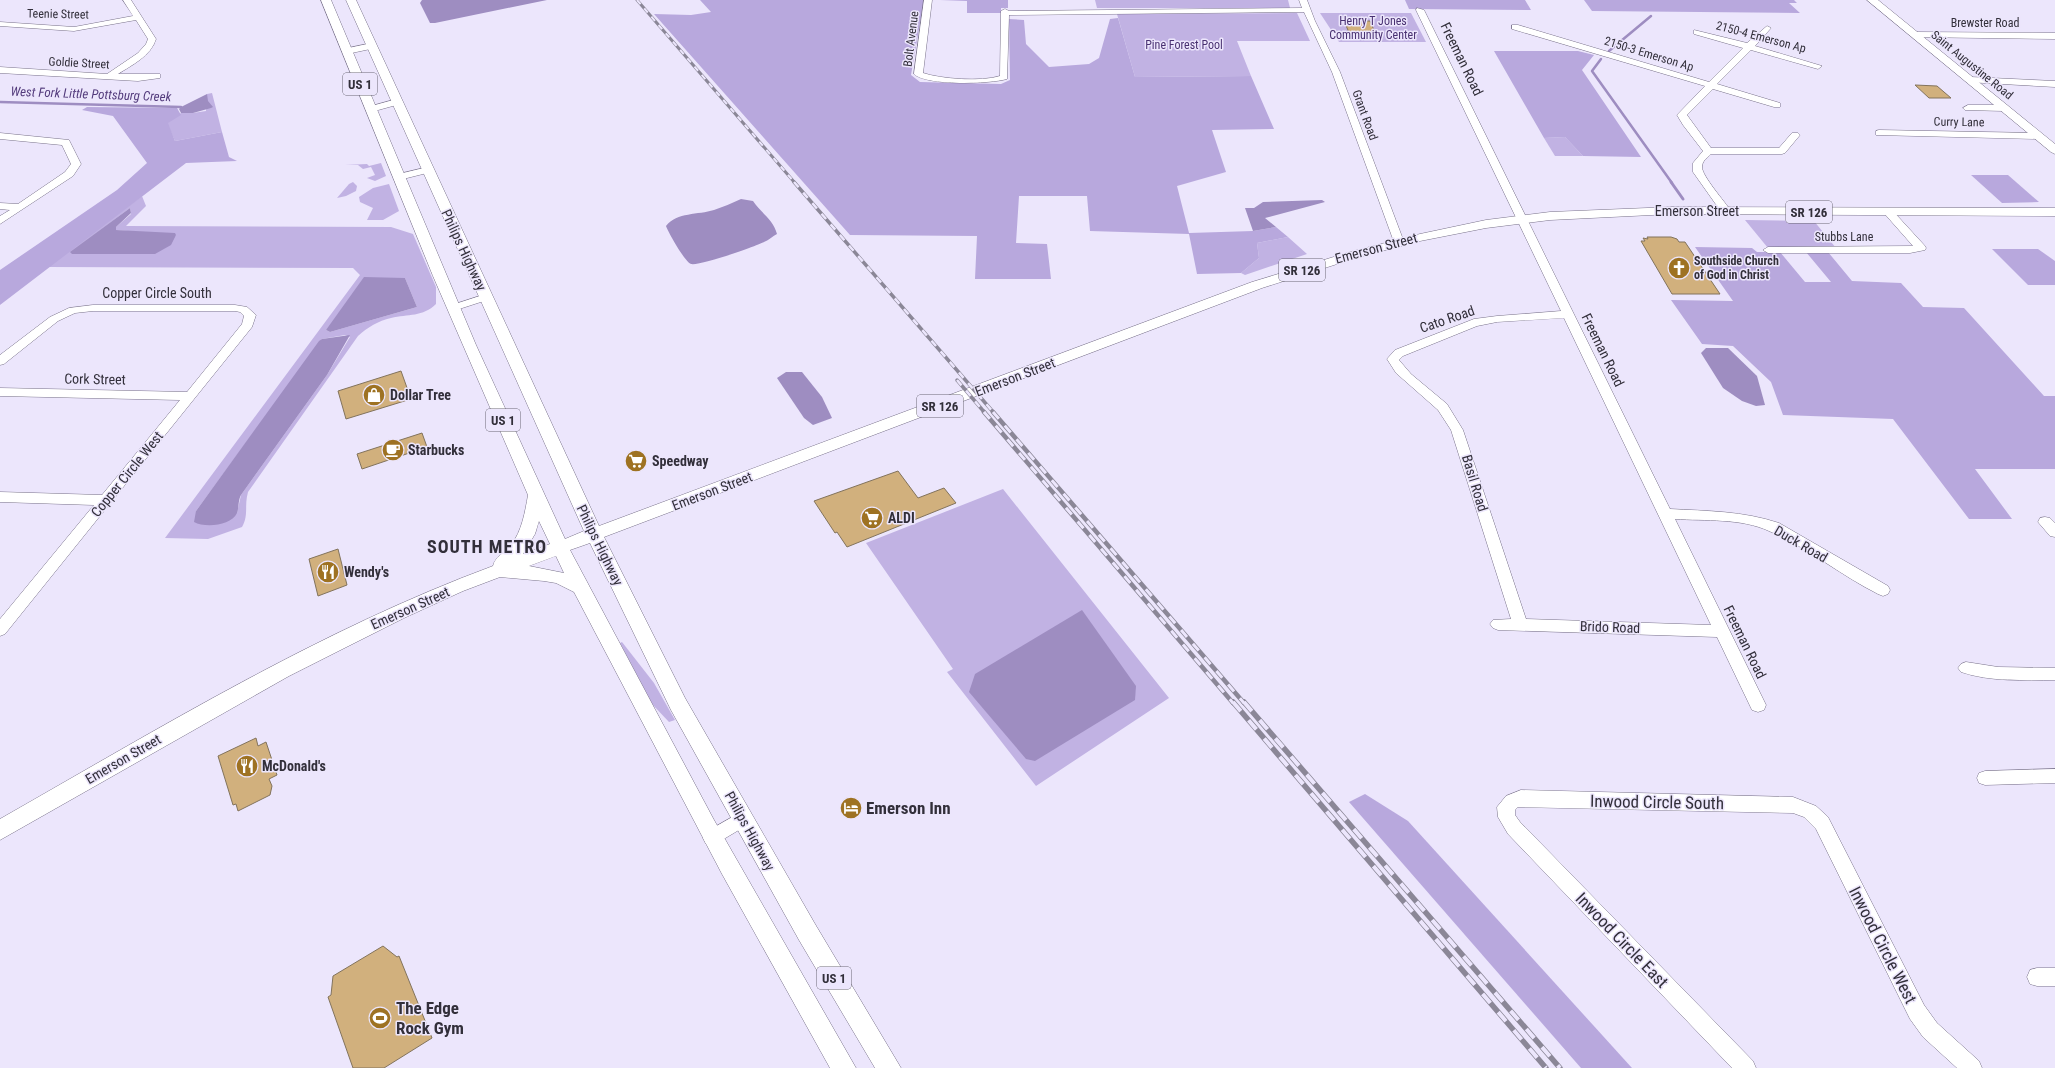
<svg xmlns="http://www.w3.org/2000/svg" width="2055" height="1068" viewBox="0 0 2055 1068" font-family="'Roboto Condensed',sans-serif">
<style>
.green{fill:#c1b2e3;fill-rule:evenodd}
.forest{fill:#b8a8dd}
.water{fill:#9e8dc1}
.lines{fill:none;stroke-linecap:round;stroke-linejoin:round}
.stream-far1{stroke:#9e8dc1;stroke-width:2.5}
.stream{stroke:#9e8dc1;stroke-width:3}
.building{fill:#d1b07d;stroke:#82735c}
.minor-casing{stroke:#79728a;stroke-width:1}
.major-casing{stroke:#79728a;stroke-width:1}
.minor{fill:#fff;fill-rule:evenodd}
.major{fill:#fff;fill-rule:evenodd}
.rail-far3-casing{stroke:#8b8797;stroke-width:3}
.rail-far2-casing{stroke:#8b8797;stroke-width:3.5}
.rail-far1-casing{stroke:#8b8797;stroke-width:4.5}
.rail-casing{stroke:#8b8797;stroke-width:5.5}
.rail-far3{stroke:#ece6fc;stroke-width:2;stroke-dasharray:5.5;stroke-linecap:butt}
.rail-far2{stroke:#ece6fc;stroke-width:2.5;stroke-dasharray:7;stroke-linecap:butt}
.rail-far1{stroke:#ece6fc;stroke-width:3;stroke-dasharray:9;stroke-linecap:butt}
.rail{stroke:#ece6fc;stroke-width:4;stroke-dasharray:12;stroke-linecap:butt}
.labels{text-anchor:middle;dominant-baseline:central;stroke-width:3;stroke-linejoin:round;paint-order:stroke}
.far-street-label{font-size:12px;fill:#322f3a;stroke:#ece6fc}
.far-park-label{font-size:12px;fill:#493171;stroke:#ece6fc}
.far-poi-label{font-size:12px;font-weight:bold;fill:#322f3a;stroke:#ece6fc;text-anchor:start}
.shield{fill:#ece6fc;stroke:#6a6674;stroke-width:1}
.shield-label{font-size:13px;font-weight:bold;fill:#322f3a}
.far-water-label{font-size:13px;font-style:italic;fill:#533b7c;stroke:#ece6fc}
.street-label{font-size:14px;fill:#322f3a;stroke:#ece6fc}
.poi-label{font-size:14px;font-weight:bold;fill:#322f3a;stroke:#ece6fc;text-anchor:start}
.near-street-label{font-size:17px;fill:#322f3a;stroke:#ece6fc}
.near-poi-label{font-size:17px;font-weight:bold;fill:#322f3a;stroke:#ece6fc;text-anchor:start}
.district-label{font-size:18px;font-weight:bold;letter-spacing:1px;fill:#322f3a;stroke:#ece6fc}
</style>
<rect width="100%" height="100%" fill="#ece6fc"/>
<g class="green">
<polygon points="1095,0 1288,0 1290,8 1097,8"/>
<polygon points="1297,13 1310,41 1237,41 1251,76 1135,77 1117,14"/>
<polygon points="1320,13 1411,13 1426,42 1339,42"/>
<polygon points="212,93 222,132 175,141 167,123 181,113 193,113 206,111 207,94"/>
<polygon points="1565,137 1583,156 1555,156 1544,138"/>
<polygon points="381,163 386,176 375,181 367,178 375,175 371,167 363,169 358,165 345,165 367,164 369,166"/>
<polygon points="353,182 357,186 356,191 346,196 337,198 349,184"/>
<polygon points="389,184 399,211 383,220 367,220 373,208 360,202 359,197 373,188"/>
<path d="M142,196L146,206L126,226L391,227L413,234L436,287V304C423,317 408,314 391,318C378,321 368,327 358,336L248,492C244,506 249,515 242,527L208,539L165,538L360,275L353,268L48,267ZM130,208L131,214L116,227V230L176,235L135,254L71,252ZM405,278L417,307L330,332L326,330ZM345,335L350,337L327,375L241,495L237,513L196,511L322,339Z"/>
<polygon points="1745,220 1814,221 1836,248 1768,248"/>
<polygon points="1288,237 1307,254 1245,275 1241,273 1259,258 1257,243"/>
<polygon points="1003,489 1169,698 1036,786 947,672 953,669 866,543"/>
<polygon points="622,642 654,683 675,720 669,722 652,704 620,643"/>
</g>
<g class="forest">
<polygon points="700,0 924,0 911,75 920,82 1001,84 1010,80 1009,19 1024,20 1026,44 1049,67 1089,64 1099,58 1110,19 1118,18 1135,77 1251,76 1274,129 1212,130 1226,172 1177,186 1189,233 1253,231 1276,227 1288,237 1257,243 1259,258 1241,273 1197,274 1189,234 1090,231 1087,196 1019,196 1016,243 1047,244 1051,279 975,279 977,236 850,235 654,14 691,15 711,12"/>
<polygon points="940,0 1008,0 1008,8 1001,8 1001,13 967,13 967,1"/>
<polygon points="1405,0 1525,0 1531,10 1409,9"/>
<polygon points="1584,0 1794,0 1797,3 1789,3 1800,13 1592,11"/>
<polygon points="1494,51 1578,51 1594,55 1582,70 1641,157 1583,156 1565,137 1544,138"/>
<polygon points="87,107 177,108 181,115 168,123 175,141 222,132 229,157 237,161 186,163 0,305 0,270 117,190 147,163 113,116 82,110"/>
<polygon points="1971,175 2008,175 2039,202 2002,203"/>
<polygon points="1695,247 1752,248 1757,252 1780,252 1805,282 1831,282 1806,252 1828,252 1852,281 1901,283 1923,307 1964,308 2044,396 2055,396 2055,469 1975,469 2012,519 1969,519 1893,419 1783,415 1771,382 1733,346 1702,344 1671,300 1733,301"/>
<polygon points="1992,249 2038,249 2055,261 2055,285 2028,285"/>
<polygon points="1365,794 1408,821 1632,1068 1581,1068 1349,802"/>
</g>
<g class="water">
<polygon points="422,0 547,0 435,23 430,23 420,3"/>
<polygon points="207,94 208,101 213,107 211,108 193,113 181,113 179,109 181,107"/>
<path d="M741,199L753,201C761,213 773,219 777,234C773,236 769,240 764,242C754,247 700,266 691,264C685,262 668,232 666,226C677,212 698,215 714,210C723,207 732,203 741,199Z"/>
<polygon points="1322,200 1325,202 1265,218 1276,227 1253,231 1245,208 1254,208 1263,202"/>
<polygon points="130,208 131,213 116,227 116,230 175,233 176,235 171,245 155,254 72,254 70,252"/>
<polygon points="364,277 405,278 417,307 330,332 326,330"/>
<path d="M350,335L327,375L241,495C238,500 239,508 237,513C231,526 205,528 194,522L196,511L319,341L322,339Z"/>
<polygon points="1706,348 1728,348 1757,376 1765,405 1756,406 1742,401 1723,388 1701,353"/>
<polygon points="786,372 802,372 822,397 832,418 813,425 804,418 777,378"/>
<polygon points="1082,610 1136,686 1135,700 1035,761 1026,759 969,692 975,674"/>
</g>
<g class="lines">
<g class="stream-far1">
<polyline points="1609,51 1651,16"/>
<polyline points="1601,59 1592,71 1672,183"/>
<polyline points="0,102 181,107"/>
</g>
<polyline class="stream" points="1671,182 1683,199"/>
</g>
<g class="building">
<polygon points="1344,21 1370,21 1377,37 1351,37"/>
<polygon points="1915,85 1937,86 1951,98 1929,98"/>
<polygon points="1647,237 1671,237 1677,239 1679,242 1685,242 1720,294 1672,294 1641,241 1645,241 1643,238 1648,239"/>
<polygon points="401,371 411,399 346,419 338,391"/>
<polygon points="422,433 427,447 362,469 357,454"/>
<polygon points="898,471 918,498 944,488 956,503 847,547 837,532 835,533 814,501"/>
<polygon points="338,549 347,585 318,596 309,559"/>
<polygon points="256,738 258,746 266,742 277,775 269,779 272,786 270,795 238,811 236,804 233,805 218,756"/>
<polygon points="383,946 397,957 399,956 432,1038 384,1068 353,1068 328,997 331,995 333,976"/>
</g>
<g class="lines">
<g class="minor-casing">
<g id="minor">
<path d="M123,0H131L156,39C151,56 132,65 118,74H160V78L138,81L0,73V67L107,74L138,53L146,44L148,39L136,20L74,31L0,26V22L74,27L133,16Z"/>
<path d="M924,0H932L923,73C941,79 981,82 1000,76L1001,11L1005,9L1009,11L1302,8L1299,0H1307L1315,21L1340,72L1404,242L1399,245L1394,242L1332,72L1304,12L1009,15L1007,79C990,84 926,86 914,74Z"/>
<path d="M1417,8L1424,10L1670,509C1707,511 1743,511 1779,523L1888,586L1890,590L1888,594L1883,596L1878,594C1840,575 1807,547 1769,531C1741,518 1705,521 1675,519L1766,705L1764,710L1758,712L1752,710L1717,637L1498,630L1493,628L1490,624L1493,620L1511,619L1451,430L1438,410L1396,373L1387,359L1395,350L1474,319L1497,316L1561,311L1416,10ZM1564,318L1711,625L1526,619L1463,430L1447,404L1411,374L1399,360L1403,356L1477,326L1497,322Z"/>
<path d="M1512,25H1518L1709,82L1743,48L1694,34V30L1747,43L1767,26L1771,28L1755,46L1822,66L1818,69L1751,50L1717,84L1780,103V107H1774L1713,89L1687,115L1711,148H1779L1792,133H1798L1800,135L1785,153L1782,154H1711C1707,158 1702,161 1702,167C1702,176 1725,202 1731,211L1726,214L1722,213L1693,172V163L1703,151L1683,125L1677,115L1705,86L1512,29Z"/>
<polygon points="1915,32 2055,33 2055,39 1912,37 1912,33"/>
<polygon points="372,43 375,44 375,48 347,54 343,51 344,49"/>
<polygon points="1970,77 2055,81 2055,87 1967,82 1966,80"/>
<polygon points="397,99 402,102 400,104 371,112 366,109 368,107"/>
<polygon points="1968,105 2004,105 2009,108 2004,111 1965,110 1963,108"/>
<polygon points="1879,130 2038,133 2043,136 2038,139 1876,135 1876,131"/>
<polygon points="0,133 69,140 81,164 73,176 0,224 0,216 10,210 0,209 0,203 18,204 65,172 71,164 62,145 0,139"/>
<polygon points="428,167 431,168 433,170 431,172 399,180 394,177 395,175"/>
<polygon points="1888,209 1892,210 1925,246 1926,248 1925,250 1910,253 1768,253 1763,250 1768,247 1913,246 1883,212"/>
<polygon points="486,294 490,295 492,297 490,299 453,311 447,308 449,306"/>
<polygon points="93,305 235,305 247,307 256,315 252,327 5,634 0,636 0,619 94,505 0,502 0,492 102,495 180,400 0,396 0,388 187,392 242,324 244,316 240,312 235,311 93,311 75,313 58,321 4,364 0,365 0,355 50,317 69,308"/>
<polygon points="2045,517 2050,518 2055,523 2055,537 2050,536 2038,522 2040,518"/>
<path d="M1966,662L1998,667L2055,668V680C2024,680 1990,682 1961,672L1958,668L1961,664Z"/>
<polygon points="2055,769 2055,783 1985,785 1979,783 1977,778 1979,773 1985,771"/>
<polygon points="1521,790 1793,797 1816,806 1828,817 1924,1005 1937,1023 1979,1061 1982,1068 1957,1068 1923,1037 1910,1019 1816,829 1804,817 1793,813 1518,807 1515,810 1515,815 1520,822 1753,1061 1756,1068 1732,1068 1508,834 1498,817 1497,807 1506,796"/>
<polygon points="743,811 749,814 752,819 749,824 712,846 706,844 703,838 706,832"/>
<polygon points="2037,968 2055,968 2055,986 2037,986 2030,984 2027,977 2030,970"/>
</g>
</g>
<g class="major-casing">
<g id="major">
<path d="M321,0H331L476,345L565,539L584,531L346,0H356L599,526L1252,282L1350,252L1420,234L1486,220L1550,212L1672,207L2055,208V216L1672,214L1550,220L1486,228L1420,241L1359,257L1262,288L604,537L685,698L815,924L901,1068H875L799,940L671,710L590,543L570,550L714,820L856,1068H830L722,874L574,592L556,583L544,581L500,577L463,591L404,618L289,676L0,840V819C160,728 320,630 493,566C495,557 505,552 511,545C522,531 525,512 528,495L433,276ZM539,521L550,544L523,554L535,534ZM556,556L564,573L529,566Z"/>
<polygon points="1867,0 1878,0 2055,144 2055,154 2051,152"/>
</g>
</g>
<use href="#minor" class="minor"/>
<use href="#major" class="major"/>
<g class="rail-far3-casing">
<polyline id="rail-far3" points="637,0 795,183"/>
</g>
<g class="rail-far2-casing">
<g id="rail-far2">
<polyline points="794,182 994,413"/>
<polyline points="957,380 985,413"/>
</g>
</g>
<g class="rail-far1-casing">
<g id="rail-far1">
<polyline points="984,412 1233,703"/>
<polyline points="993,412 1244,703"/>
</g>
</g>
<g class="rail-casing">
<g id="rail">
<polyline points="1233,702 1546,1068"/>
<polyline points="1244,702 1560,1068"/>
</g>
</g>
<use href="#rail-far3" class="rail-far3"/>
<use href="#rail-far2" class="rail-far2"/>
<use href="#rail-far1" class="rail-far1"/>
<use href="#rail" class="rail"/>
</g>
<defs>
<g id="church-disc" transform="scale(1.15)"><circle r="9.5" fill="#9e7222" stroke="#ece6fc"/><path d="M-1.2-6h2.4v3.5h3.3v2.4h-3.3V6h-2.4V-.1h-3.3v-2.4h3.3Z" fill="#fff"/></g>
<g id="shop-disc" transform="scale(1.15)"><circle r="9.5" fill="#9e7222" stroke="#ece6fc"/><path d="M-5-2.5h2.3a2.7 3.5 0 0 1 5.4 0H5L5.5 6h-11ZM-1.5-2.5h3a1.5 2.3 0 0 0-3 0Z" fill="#fff"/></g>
<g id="cafe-disc" transform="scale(1.15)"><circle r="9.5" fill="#9e7222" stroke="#ece6fc"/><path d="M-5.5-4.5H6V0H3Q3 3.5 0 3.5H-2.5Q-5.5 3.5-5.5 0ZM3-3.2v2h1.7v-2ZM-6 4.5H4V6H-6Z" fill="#fff"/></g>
<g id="supermarket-disc" transform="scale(1.15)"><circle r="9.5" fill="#9e7222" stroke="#ece6fc"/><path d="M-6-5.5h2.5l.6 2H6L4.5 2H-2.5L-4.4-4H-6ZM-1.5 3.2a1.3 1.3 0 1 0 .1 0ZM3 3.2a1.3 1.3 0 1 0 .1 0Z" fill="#fff"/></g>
<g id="restaurant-disc" transform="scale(1.15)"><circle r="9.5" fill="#9e7222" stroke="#ece6fc"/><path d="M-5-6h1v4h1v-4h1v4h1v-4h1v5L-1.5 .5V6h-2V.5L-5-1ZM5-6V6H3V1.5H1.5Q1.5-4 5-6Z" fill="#fff"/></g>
<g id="hotel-disc" transform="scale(1.15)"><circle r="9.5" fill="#9e7222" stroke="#ece6fc"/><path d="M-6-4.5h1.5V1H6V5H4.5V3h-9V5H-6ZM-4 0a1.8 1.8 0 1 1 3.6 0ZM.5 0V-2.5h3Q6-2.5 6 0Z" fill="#fff"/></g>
<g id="stadium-disc" transform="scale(1.15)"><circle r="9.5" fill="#9e7222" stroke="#ece6fc"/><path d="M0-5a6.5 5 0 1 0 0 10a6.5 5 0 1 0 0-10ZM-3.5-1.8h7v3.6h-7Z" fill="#fff"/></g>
</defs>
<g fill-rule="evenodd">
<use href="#church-disc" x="1679" y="268"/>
<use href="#shop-disc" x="374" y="395"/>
<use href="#cafe-disc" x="393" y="450"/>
<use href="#supermarket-disc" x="636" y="461"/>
<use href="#supermarket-disc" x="872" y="518"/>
<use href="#restaurant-disc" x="328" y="572"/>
<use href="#restaurant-disc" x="247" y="766"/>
<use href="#hotel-disc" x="851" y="808"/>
<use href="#stadium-disc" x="380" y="1018"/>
</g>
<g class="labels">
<g class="far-street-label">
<text transform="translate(58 14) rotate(1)">Teenie Street</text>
<text x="1985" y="23">Brewster Road</text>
<text transform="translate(1761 37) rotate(15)">2150-4 Emerson Ap</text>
<text transform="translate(911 39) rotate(-83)">Bolt Avenue</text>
<text transform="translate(1649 54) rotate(17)">2150-3 Emerson Ap</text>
<text transform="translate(79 63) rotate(3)">Goldie Street</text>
<text transform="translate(1972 65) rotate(39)">Saint Augustine Road</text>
<text transform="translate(1365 115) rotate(70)">Grant Road</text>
<text transform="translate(1959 122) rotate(1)">Curry Lane</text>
<text x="1844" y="237">Stubbs Lane</text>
</g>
<g class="far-park-label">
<text x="1373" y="21">Henry T Jones<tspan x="1373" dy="14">Community Center</tspan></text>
<text x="1184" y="45">Pine Forest Pool</text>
</g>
<g class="far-poi-label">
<text x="1694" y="261">Southside Church<tspan x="1694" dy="14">of God in Christ</tspan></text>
</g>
<g class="shield">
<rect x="343" y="73" width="34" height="22" rx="3"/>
<rect x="1786" y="201" width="46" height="22" rx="3"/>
<rect x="1279" y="259" width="46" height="22" rx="3"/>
<rect x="917" y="395" width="46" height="22" rx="3"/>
<rect x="486" y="409" width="34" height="22" rx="3"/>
<rect x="817" y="967" width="34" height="22" rx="3"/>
</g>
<g class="shield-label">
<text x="360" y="84">US 1</text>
<text x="1809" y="212">SR 126</text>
<text x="1302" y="270">SR 126</text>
<text x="940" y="406">SR 126</text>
<text x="503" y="420">US 1</text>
<text x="834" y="978">US 1</text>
</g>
<g class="far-water-label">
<text transform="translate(91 94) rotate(2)">West Fork Little Pottsburg Creek</text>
</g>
<g class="street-label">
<text transform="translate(1462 59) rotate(64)">Freeman Road</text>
<text x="1697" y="211">Emerson Street</text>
<text transform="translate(1376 248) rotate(-15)">Emerson Street</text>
<text transform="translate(464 250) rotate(65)">Philips Highway</text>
<text x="157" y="293">Copper Circle South</text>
<text transform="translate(1447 319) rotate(-19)">Cato Road</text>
<text transform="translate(1603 350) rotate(64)">Freeman Road</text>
<text transform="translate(1015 377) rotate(-21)">Emerson Street</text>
<text transform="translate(95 379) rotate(1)">Cork Street</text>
<text transform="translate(127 474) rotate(-51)">Copper Circle West</text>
<text transform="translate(1475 483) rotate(73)">Basil Road</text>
<text transform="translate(712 491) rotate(-21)">Emerson Street</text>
<text transform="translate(1801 544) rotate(30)">Duck Road</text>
<text transform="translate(600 545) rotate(64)">Philips Highway</text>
<text transform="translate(410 608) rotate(-24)">Emerson Street</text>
<text transform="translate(1610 627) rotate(2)">Brido Road</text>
<text transform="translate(1745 642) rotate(64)">Freeman Road</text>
<text transform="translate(123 759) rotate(-30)">Emerson Street</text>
<text transform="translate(750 831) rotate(61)">Philips Highway</text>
</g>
<g class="poi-label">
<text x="390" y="395">Dollar Tree</text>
<text x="408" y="450">Starbucks</text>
<text x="652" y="461">Speedway</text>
<text x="888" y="518">ALDI</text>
<text x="344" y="572">Wendy's</text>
<text x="262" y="766">McDonald's</text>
</g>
<g class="near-street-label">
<text transform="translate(1657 802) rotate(1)">Inwood Circle South</text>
<text transform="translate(1622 940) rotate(46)">Inwood Circle East</text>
<text transform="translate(1883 945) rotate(63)">Inwood Circle West</text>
</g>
<g class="near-poi-label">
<text x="866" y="808">Emerson Inn</text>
<text x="396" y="1008">The Edge<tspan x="396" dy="20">Rock Gym</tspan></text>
</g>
<g class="district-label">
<text x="487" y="546">SOUTH METRO</text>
</g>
</g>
</svg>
